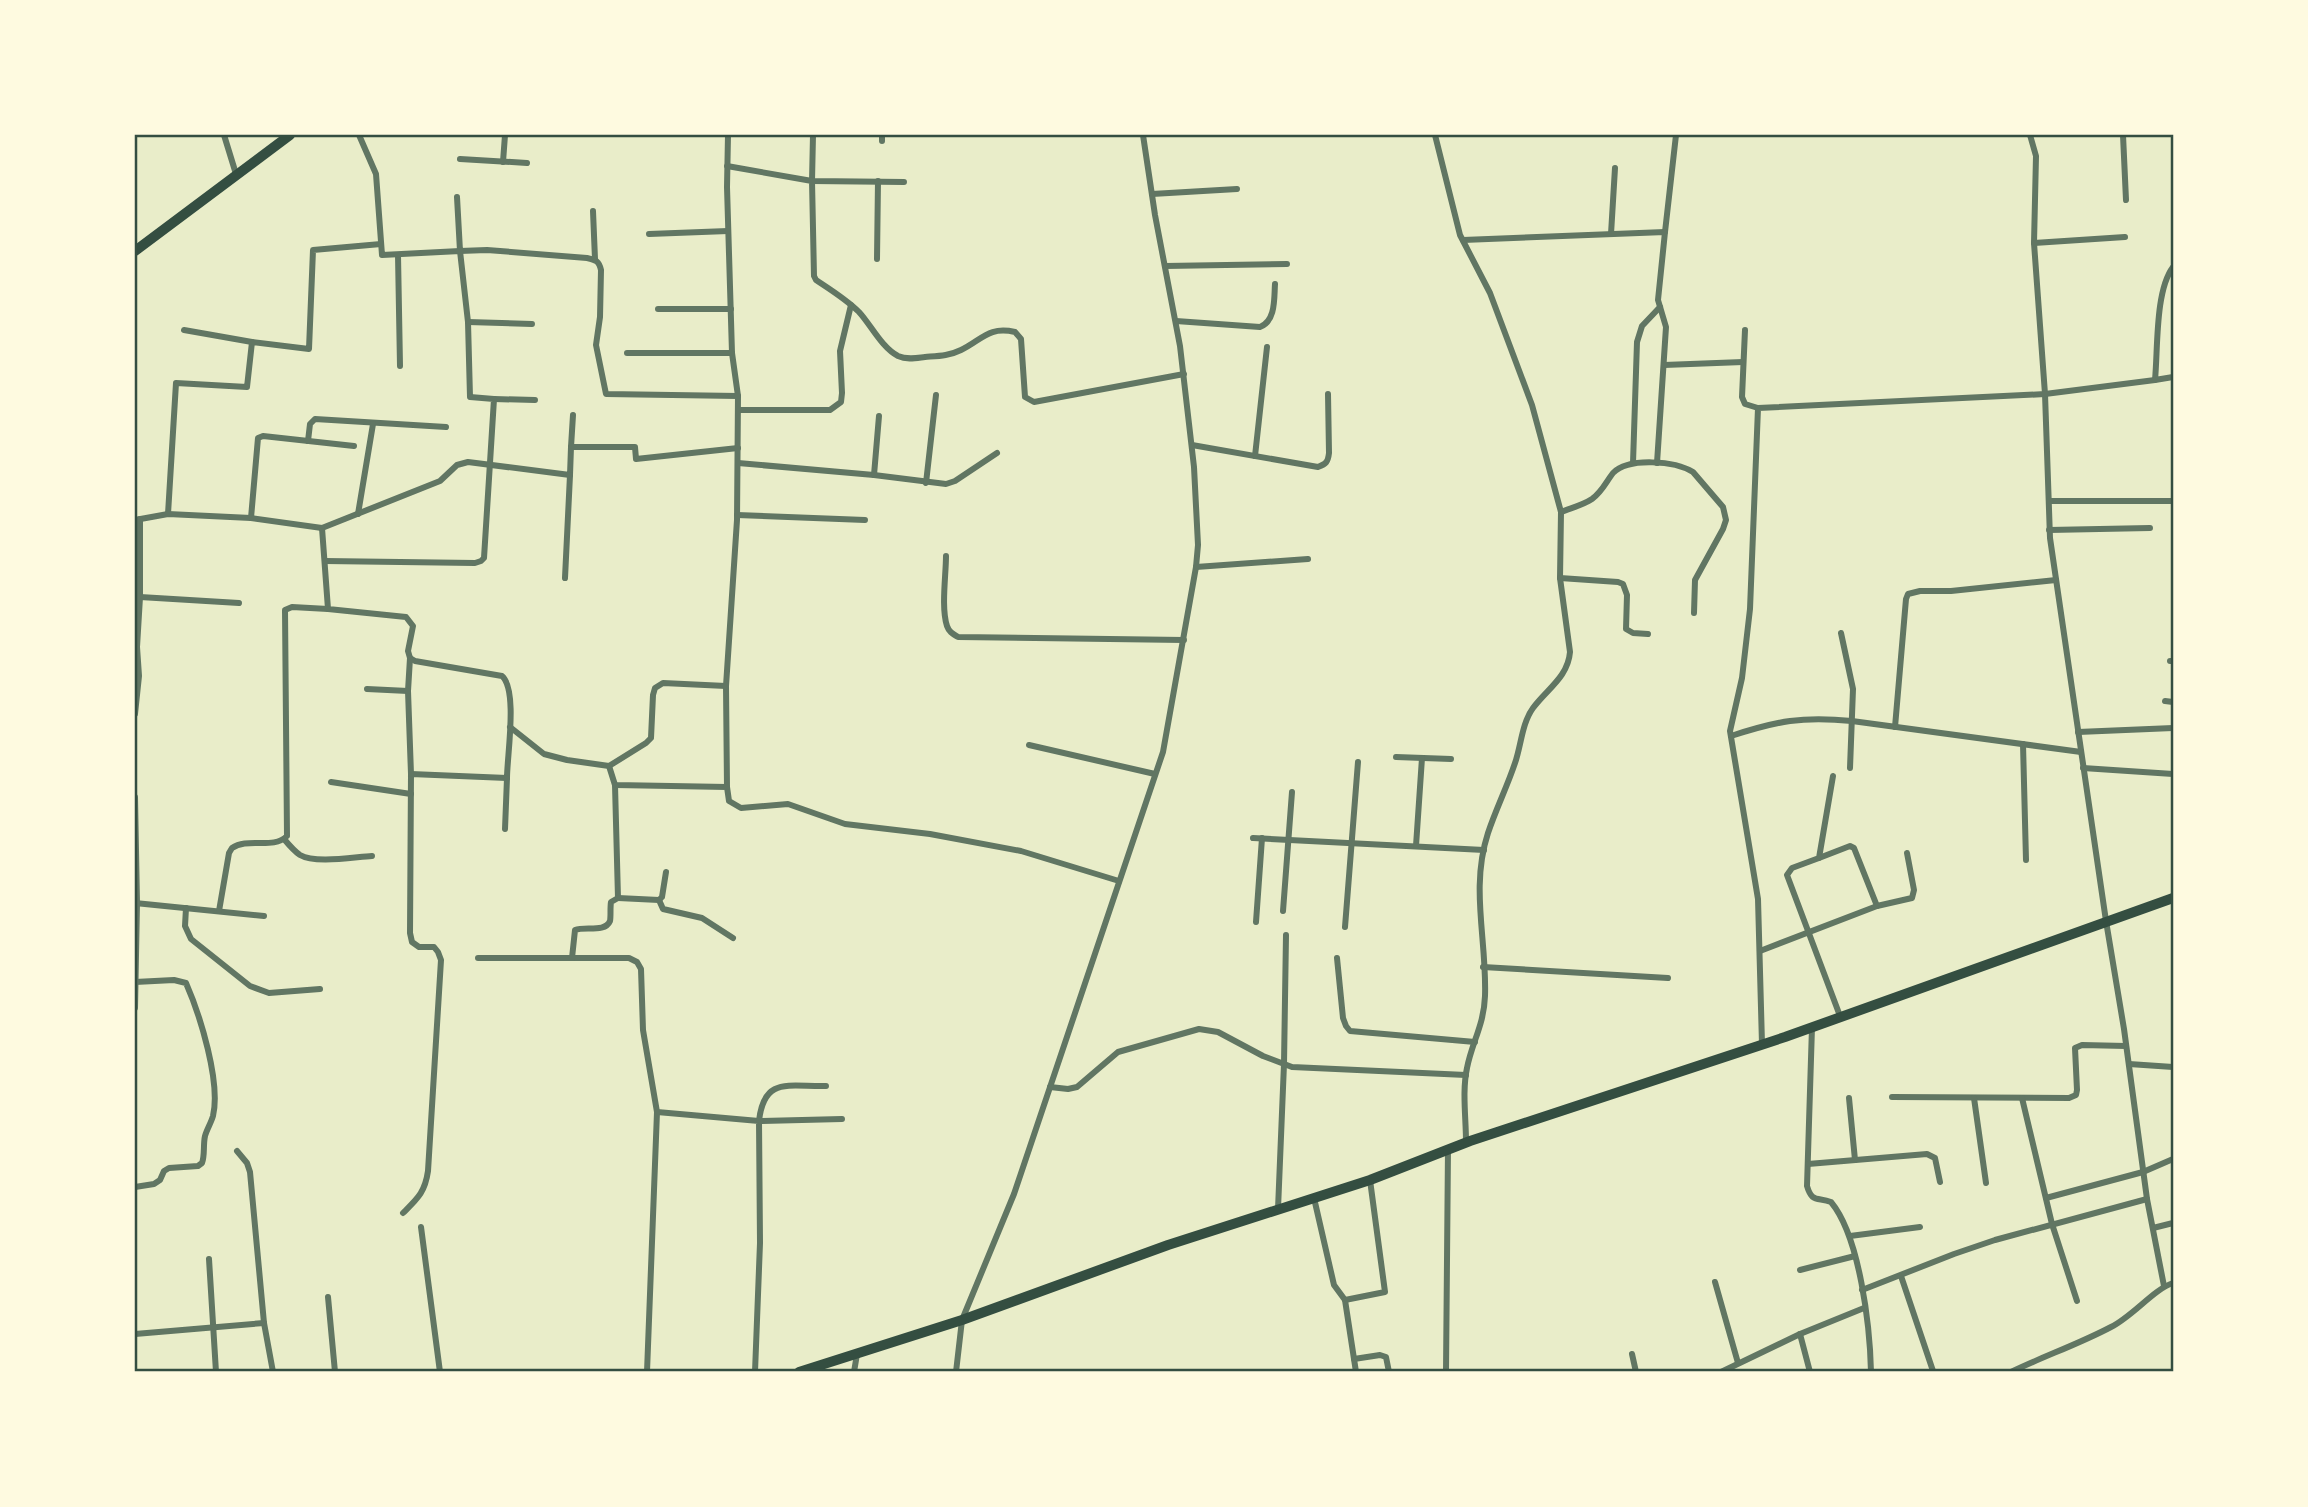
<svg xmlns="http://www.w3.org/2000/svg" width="2308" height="1507" viewBox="0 0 2308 1507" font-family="'Nunito Sans',sans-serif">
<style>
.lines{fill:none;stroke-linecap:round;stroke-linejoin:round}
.minor{stroke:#617663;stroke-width:6}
.primary{stroke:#344e41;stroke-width:10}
.trunk{stroke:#344e41;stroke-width:10}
.neatline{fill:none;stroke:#344e41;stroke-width:2.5}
</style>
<rect width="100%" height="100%" fill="#e9edc9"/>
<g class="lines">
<g class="minor">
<polyline points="224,135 236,174"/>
<polyline points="813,135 812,181 904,182"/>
<polyline points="882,135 882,141"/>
<path d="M1435,135L1460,235L1490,293L1532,405L1561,512L1560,578L1570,652C1568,677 1547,689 1533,708C1522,723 1521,746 1515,763C1507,787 1496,809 1488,833C1470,888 1487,940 1485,996C1484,1025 1472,1042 1467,1068C1462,1091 1466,1118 1466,1142"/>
<polyline points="2030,135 2036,156 2034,243 2125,237"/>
<polyline points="2123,135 2126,200"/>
<polyline points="460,159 527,163"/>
<polyline points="503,162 505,135"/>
<path d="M727,166L812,181L814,276L816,280C831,290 846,299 859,312C871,325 882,348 898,356C907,360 916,358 925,357C937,356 949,356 961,350C982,340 988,326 1015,332L1021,339L1025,397L1034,402L1184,374"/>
<polyline points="1152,194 1237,189"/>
<path d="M457,197L460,251L487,250L587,258C596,260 599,261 601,270L600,317L596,345L606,394L738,396"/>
<polyline points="593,211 595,259"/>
<polyline points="1665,232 1676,135"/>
<polyline points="649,234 728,231"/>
<polyline points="1611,234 1615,168"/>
<polyline points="1463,240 1665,232 1658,300 1666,327 1657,463"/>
<polyline points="2034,243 2045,394 2050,538 2106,921 2124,1029 2147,1199 2164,1286"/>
<polyline points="398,255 400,366"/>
<polyline points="877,259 878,181"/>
<polyline points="1165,266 1287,264"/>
<path d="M2173,267C2155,291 2158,349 2155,380L2173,377"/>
<polyline points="658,309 731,309"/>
<path d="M1176,321L1260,327C1276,321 1274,298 1275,284"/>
<polyline points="468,322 532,324"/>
<polyline points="184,330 252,342"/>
<polyline points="1745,330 1742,397 1745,404 1758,408"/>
<polyline points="627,353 732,353"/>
<polyline points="1664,365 1743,362"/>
<polyline points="494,399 535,400"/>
<polyline points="738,410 830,410 841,402 842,393 840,351 851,305"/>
<polyline points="308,441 310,424 315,419 446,427"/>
<path d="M1192,445L1318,467C1326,464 1328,462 1329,453L1328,394"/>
<polyline points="571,447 573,415"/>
<polyline points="1255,456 1267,347"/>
<polyline points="738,463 874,475 946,484 955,481 997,453"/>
<polyline points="1633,463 1637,342 1642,326 1660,307"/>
<polyline points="874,475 879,416"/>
<polyline points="926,483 936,395"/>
<polyline points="2049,501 2173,501"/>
<path d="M1561,512C1571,508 1583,505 1592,499C1602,492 1606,482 1613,473C1629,457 1675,461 1693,472L1723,507L1726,520L1723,529L1695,580L1694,613"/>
<polyline points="168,514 176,383 247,387 252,342 309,349 313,250 381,244"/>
<polyline points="358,514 373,424"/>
<polyline points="737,515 865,520"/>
<polyline points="251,518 258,438 263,436 354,446"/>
<polyline points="135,520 168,514 251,518 322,528 440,481 457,465 468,462 570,475 571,447 635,447 636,459 738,448"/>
<path d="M322,528L328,609L406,617L413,626L408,651L410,658L415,661L502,676C518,690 507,756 507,778L411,774L410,933L412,942L419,947H434L438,952L441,960L428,1171C425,1192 418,1198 403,1213"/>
<polyline points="2049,530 2150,528"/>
<path d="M946,556C946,575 941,608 947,626C949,632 953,634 958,637L1184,640"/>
<polyline points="325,561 475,563 481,561 484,558 494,399 470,397 468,322 460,251 382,255 376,174 359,135"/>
<polyline points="1196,567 1308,559"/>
<polyline points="565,578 570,475"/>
<polyline points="1560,578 1618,582 1623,584 1627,595 1626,629 1633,633 1648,634"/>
<polyline points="140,597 239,603"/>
<polyline points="1841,633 1853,689 1850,768"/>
<polyline points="410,658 408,691 411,774"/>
<polyline points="2170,661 2173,661"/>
<polyline points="367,689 408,691"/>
<polyline points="2165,701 2173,702"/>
<polyline points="135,714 139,676 137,647 140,597 140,519"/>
<polyline points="510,727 544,754 567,760 609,766 615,785 727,787 729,801 741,808 788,804 845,824 930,834 1021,851 1119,881"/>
<polyline points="1895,727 1906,599 1908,594 1920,591 1951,591 2056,580"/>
<polyline points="2078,732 2173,728"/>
<path d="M1731,736C1777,721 1802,716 1852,721L2081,752"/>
<polyline points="2023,744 2026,860"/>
<polyline points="1029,745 1155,774"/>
<polyline points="1396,757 1451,759"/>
<polyline points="609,766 646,743 651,738 653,695 655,688 663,683 726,686"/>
<polyline points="2083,768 2173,774"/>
<polyline points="1833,776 1819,858 1792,868 1787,875 1840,1016"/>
<polyline points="331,782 411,794"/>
<path d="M615,785L618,898L611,902C610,908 611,916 610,921C605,933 585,926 575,930L572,958H629L637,962L641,969L643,1030L657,1112L759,1121L760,1243L755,1372"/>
<polyline points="727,787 726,686 737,520 738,396 732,353 727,187 728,135"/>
<polyline points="135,797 137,903 135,1008"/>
<polyline points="505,829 507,778"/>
<polyline points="1253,838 1484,850"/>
<path d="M284,839C289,845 294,851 300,855C315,864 354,857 372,856"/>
<polyline points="1416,846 1422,758"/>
<polyline points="1819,858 1850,846 1854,848 1877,906"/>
<polyline points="618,898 659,900 662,897 666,872"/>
<polyline points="659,900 663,909 702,918 733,938"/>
<polyline points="135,903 264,916"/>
<polyline points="186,908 185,926 191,939 250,986 269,993 320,989"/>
<path d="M219,911L229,853L232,848C248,837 273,850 287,836L285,610L292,607L328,609"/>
<polyline points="1283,911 1292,792"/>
<polyline points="1256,922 1262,838"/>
<polyline points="1345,927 1358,762"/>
<polyline points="1760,951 1877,906 1912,898 1914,890 1907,853"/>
<polyline points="478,958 572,958"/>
<polyline points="1337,958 1343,1018 1346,1026 1350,1031 1475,1042"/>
<polyline points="1483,967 1668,978"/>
<path d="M1812,1027L1807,1186C1812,1203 1817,1197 1831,1202C1860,1237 1870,1327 1871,1372"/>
<polyline points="1762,1044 1758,899 1730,731 1742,678 1750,609 1758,408 2045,394 2155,380"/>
<polyline points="2129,1064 2173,1067"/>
<path d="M826,1086C789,1087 764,1076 759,1121L842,1119"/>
<polyline points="1050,1087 1068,1089 1077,1087 1118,1052 1199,1029 1218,1032 1263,1056 1292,1067 1466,1075"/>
<polyline points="1892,1097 2069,1098 2076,1095 2077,1090 2075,1048 2082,1045 2126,1046"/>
<polyline points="1849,1098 1855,1160"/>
<polyline points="1974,1098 1986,1183"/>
<polyline points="2022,1098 2052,1224 2077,1301"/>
<polyline points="237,1151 247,1163 250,1172 264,1323 273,1372"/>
<polyline points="1808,1164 1927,1154 1935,1158 1940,1182"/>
<path d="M135,1187L154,1184L160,1180L164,1171L169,1168L198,1166L202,1163C205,1155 203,1145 205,1136C207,1129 211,1123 213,1116C221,1082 200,1015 186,983L174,980L135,982"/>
<polyline points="1314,1198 1334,1285 1345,1300"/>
<polyline points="2046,1198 2143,1172 2173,1159"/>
<polyline points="1278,1209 1284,1064 1286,935"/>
<polyline points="421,1227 440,1372"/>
<polyline points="2153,1228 2173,1223"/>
<polyline points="1850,1236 1920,1227"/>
<polyline points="209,1259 216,1372"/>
<polyline points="1800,1270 1855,1256"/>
<polyline points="1901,1276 1933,1371"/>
<polyline points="1715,1282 1738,1363"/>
<polyline points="1862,1290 1954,1254 1995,1240 2147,1199"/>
<polyline points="328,1297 335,1372"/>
<polyline points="135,1334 264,1323"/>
<polyline points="1800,1334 1810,1372"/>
<polyline points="1632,1354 1636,1372"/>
<polyline points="1354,1359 1380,1355 1386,1357 1389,1372"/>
<polyline points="647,1372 657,1112"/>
<polyline points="854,1372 857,1354"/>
<polyline points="956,1372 962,1320 1014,1194 1163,752 1196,567 1198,545 1194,467 1180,346 1155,215 1143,135"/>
<polyline points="1356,1372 1345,1300 1385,1292 1370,1180"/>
<polyline points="1446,1372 1448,1149"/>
<polyline points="1721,1372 1800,1334 1864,1308"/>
<path d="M2011,1372C2044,1356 2079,1344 2111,1327C2133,1316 2154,1289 2173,1283"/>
</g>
<polyline class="primary" points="799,1372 962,1320 1168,1245 1370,1180 1470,1141 1785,1037 2173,898"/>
<polyline class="trunk" points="135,251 290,135"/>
</g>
<rect width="2308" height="1507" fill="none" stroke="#fefae0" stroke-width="273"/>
<rect x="136" y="136" width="2036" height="1234" class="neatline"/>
</svg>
